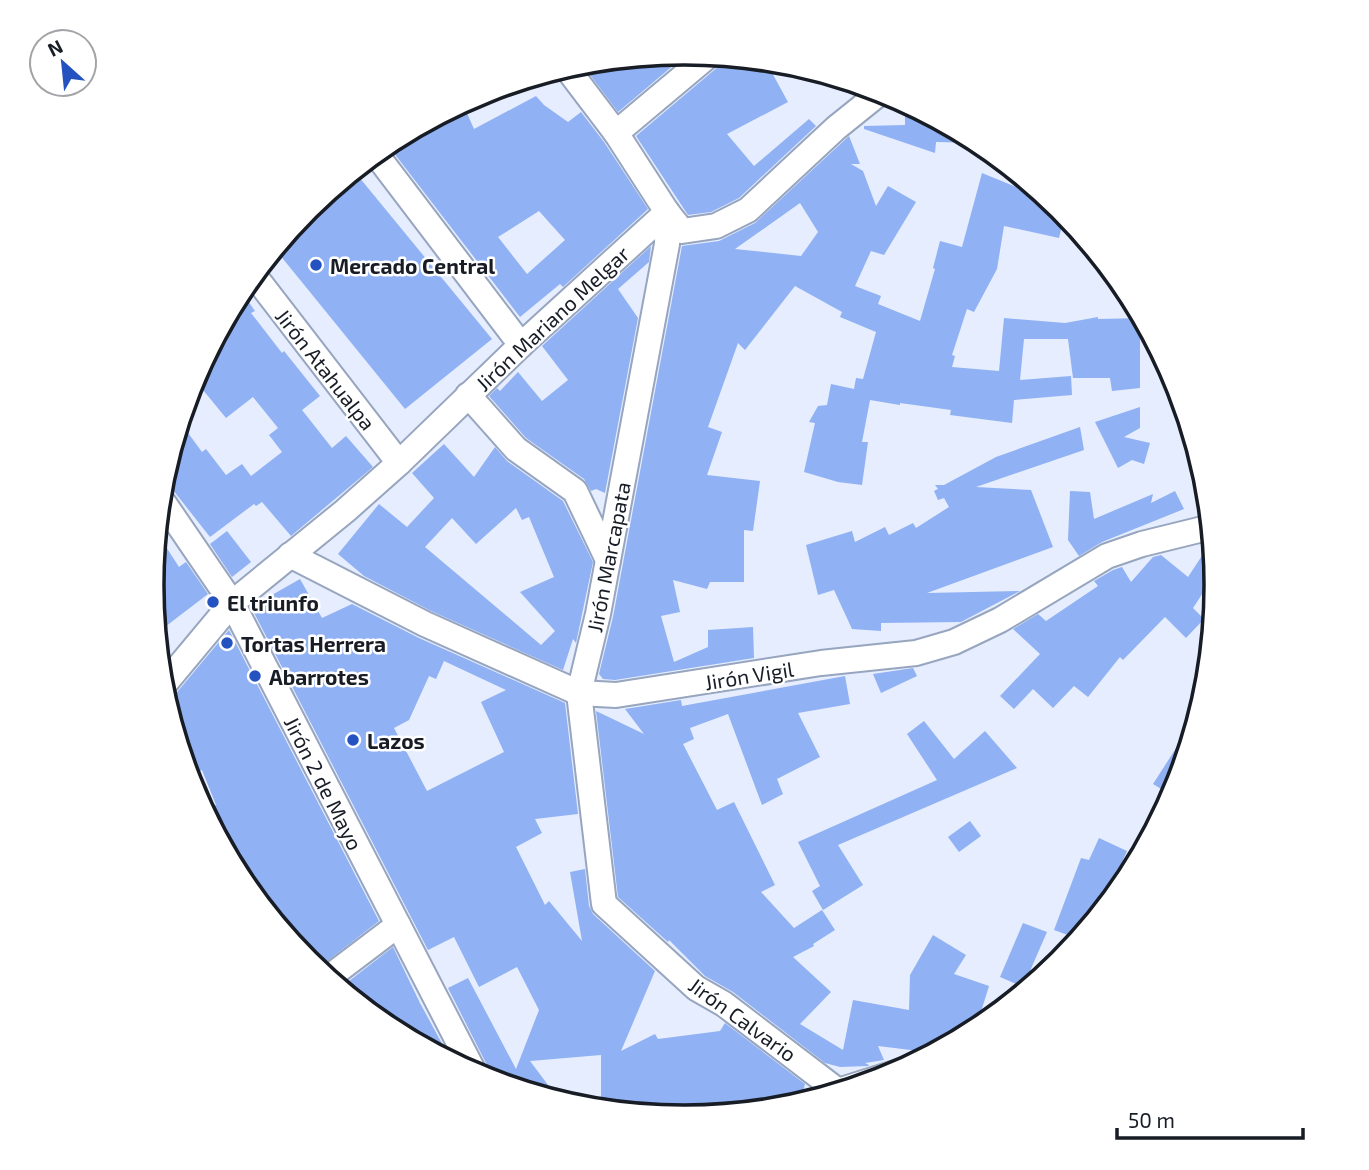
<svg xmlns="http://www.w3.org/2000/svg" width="1369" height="1170" viewBox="0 0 1369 1170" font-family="'Exo 2',sans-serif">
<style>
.building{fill:#90b1f3;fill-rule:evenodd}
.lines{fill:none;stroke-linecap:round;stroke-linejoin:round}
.street-casing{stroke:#97a5bf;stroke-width:28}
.street{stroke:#fff;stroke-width:24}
.poi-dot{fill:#2453c1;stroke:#fff;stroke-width:2.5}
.labels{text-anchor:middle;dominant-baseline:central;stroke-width:5;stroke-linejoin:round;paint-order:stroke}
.poi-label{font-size:21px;font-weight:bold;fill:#171c25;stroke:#fff;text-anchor:start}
.street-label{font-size:21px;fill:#171c25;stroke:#fff}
.rim{fill:none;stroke:#171c25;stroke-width:3.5}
</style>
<rect width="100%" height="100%" fill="#e5edfe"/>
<g class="building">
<polygon points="685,52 688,53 618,112 581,63"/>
<polygon points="723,56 765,60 788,102 727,134 754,166 809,119 816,126 739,198 711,212 688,215 636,136 719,66"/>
<path d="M536,96L544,105L568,122L581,112L604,142L648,209L563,287L560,284L520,317L387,144L449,114L451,118L466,111L474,129ZM539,211L565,240L527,274L498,237Z"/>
<polygon points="905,102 981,142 982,143 936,142 935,153 864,129 864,126 905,125"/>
<path d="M849,136L860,164H851L863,171L876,206L888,186L916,202L884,255L871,251L855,286L881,296L878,304L920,321L935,269L933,268L940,241L962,247L982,173L1053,202L1065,213L1059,238L1004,226L997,269L974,312L967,309L952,355L955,356L952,367L999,371L1004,318L1065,323L1098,317V319L1143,318L1154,339L1140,338V388L1112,391L1110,378H1073L1068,339H1024L1020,380L1071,376L1072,395L1014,400L1012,423L950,415L951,410L900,403V405L870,400L862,442H868L862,485L838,482L804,472L815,423L809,422L818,406L827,405L831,384L854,389L856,378L863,379L876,332L840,317L842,312L795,286L745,350L738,343L708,427L722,432L707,475L760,481L753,531L744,530V582H710L707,589L673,580L680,612L661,616L674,662L708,647V630L753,627L754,658L615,680L603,679L599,674L613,617L682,246L719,241L755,223ZM800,203L818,232L801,256L735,249Z"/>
<polygon points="354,171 492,339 405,409 275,249 308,208"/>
<polygon points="651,246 649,262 618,289 638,318 605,493 596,489 591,491 584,479 526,438 489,396 497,388 500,391 518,372 542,401 568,380 542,346"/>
<polygon points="241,291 255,311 251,313 282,353 284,351 320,396 302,410 332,448 346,436 373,467 291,536 262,502 256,506 254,504 210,537 173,490 162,484 180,422 202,452 206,449 226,475 242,464 251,476 282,452 269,435 278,428 253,397 226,418 194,379 205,358 222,345 217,338 215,340"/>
<polygon points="1140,407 1140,428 1124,437 1150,443 1144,464 1132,460 1118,468 1095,422"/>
<polygon points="1080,427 1084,450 976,487 1031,490 1053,547 927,593 1020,591 961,622 881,623 881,631 852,629 834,590 818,595 806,545 852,531 855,542 885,527 889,535 913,523 916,528 949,507 944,498 938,500 934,491 938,489 935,485 944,485 996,457"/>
<path d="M444,444L474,477L495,447L507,461L563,501L593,562L576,643L573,639L563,670L431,611L364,576L338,554L379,504L407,527L434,498L412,473ZM516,508L522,520L529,517L554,577L520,592L555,631L541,645L425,547L452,518L476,544Z"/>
<polygon points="1070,491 1090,492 1094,519 1153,494 1151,503 1175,491 1184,509 1102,542 1079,556 1068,540"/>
<polygon points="227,531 251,562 232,577 210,544"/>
<polygon points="157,533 179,567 186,562 208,594 157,633 152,585"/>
<polygon points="1211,542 1216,573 1193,608 1204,619 1186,638 1165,617 1123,660 1120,657 1088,697 1074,686 1053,708 1033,689 1014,709 1000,696 1040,654 1013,629 1038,614 1046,621 1098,586 1094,581 1113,570 1122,567 1131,582 1153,557 1161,555 1188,577"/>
<path d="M300,579L322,618L352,604L419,638L565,703L578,814L535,819L542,833L516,847L545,905L549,901L582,941L570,872L585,869L589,906L593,914L655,971L621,1051L655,1034L658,1039L720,1031L725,1023L805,1084L800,1103L778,1098L777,1108L684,1117L601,1109V1055L530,1061L560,1101L488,1079V1067L448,988L468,978L516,1069L539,1010L517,967L479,987L454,937L428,950L251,607ZM444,661L506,690L481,702L504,752L427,791L394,728L409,720L429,676L436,679Z"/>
<polygon points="229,630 379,921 317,969 308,961 242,881 204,810 216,805 202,770 189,776 166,701 173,697"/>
<polygon points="913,668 917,676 881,693 873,674"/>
<polygon points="845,676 850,704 798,713 820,757 777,779 783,794 762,805 728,714 690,728 694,739 683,744 717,810 734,802 775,885 761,892 794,928 822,910 835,930 813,944 814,946 793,957 831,992 800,1024 843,1050 853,1000 909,1010 910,975 933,935 966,955 954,974 989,986 975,1031 963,1037 919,1051 878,1046 884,1060 865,1063 869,1065 868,1066 840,1067 825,1063 733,992 705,976 669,940 668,942 618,897 596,711 644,734 625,709 681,700 682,706"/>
<polygon points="924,721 954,759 985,731 1017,768 838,845 863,885 823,910 812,891 820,886 798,842 937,780 907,734"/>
<polygon points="1189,728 1194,730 1173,796 1153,784"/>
<polygon points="970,821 981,836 959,852 948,837"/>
<polygon points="1099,838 1127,851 1119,869 1127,871 1122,888 1079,939 1054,930 1081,858 1089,860"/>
<polygon points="1023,923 1047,932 1023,987 1000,977"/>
<polygon points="393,947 420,1003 452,1062 388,1027 340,988"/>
</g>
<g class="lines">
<g class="street-casing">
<g id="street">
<polyline points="566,67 616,133 667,212 682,231 716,226 748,210 836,128 882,91"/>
<polyline points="616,133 709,55"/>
<polyline points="375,153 521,345"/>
<polyline points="667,212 667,244 598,614 579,693 604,904 696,988 724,1004 838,1091 898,1072"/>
<polyline points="254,275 399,463"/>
<polyline points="468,395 516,449 575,491 608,560"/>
<polyline points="161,499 232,603 475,1074"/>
<polyline points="290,555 425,624 579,693 616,695 821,663 916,653 954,642 1000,620 1107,556 1142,544 1211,527"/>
<polyline points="162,687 232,603 345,511 399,463 521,345 667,212"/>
<polyline points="328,978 398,925"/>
</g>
</g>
<use href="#street" class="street"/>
</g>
<g class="poi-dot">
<circle cx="316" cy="265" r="7"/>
<circle cx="213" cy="602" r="7"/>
<circle cx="227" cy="643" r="7"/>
<circle cx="255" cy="676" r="7"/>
<circle cx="353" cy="740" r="7"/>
</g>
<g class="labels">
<g class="poi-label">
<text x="330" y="265">Mercado Central</text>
<text x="227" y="602">El triunfo</text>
<text x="241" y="643">Tortas Herrera</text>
<text x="269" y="676">Abarrotes</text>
<text x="367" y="740">Lazos</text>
</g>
<g class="street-label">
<text transform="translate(552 318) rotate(-43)">Jirón Mariano Melgar</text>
<text transform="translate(326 369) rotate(52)">Jirón Atahualpa</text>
<text transform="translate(608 557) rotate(-79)">Jirón Marcapata</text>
<text transform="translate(749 675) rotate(-9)">Jirón Vigil</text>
<text transform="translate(324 783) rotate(63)">Jirón 2 de Mayo</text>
<text transform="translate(743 1019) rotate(36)">Jirón Calvario</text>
</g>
</g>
<path d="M0 0H1369V1170H0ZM164 585a520 520 0 1 1 1040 0a520 520 0 1 1-1040 0Z" fill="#fff" fill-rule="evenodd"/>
<path class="rim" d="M164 585a520 520 0 1 1 1040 0a520 520 0 1 1-1040 0Z"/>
<g transform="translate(63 63) rotate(333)"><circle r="33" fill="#ffffff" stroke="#a2a4a8" stroke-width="2"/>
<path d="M0-5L12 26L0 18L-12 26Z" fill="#2453c1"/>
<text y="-10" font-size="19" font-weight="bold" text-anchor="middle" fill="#171c25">N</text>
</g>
<path d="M1117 1128v10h186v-10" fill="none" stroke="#171c25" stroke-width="3.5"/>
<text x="1128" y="1128" font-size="21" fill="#171c25" stroke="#ffffff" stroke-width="5" paint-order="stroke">50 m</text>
</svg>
